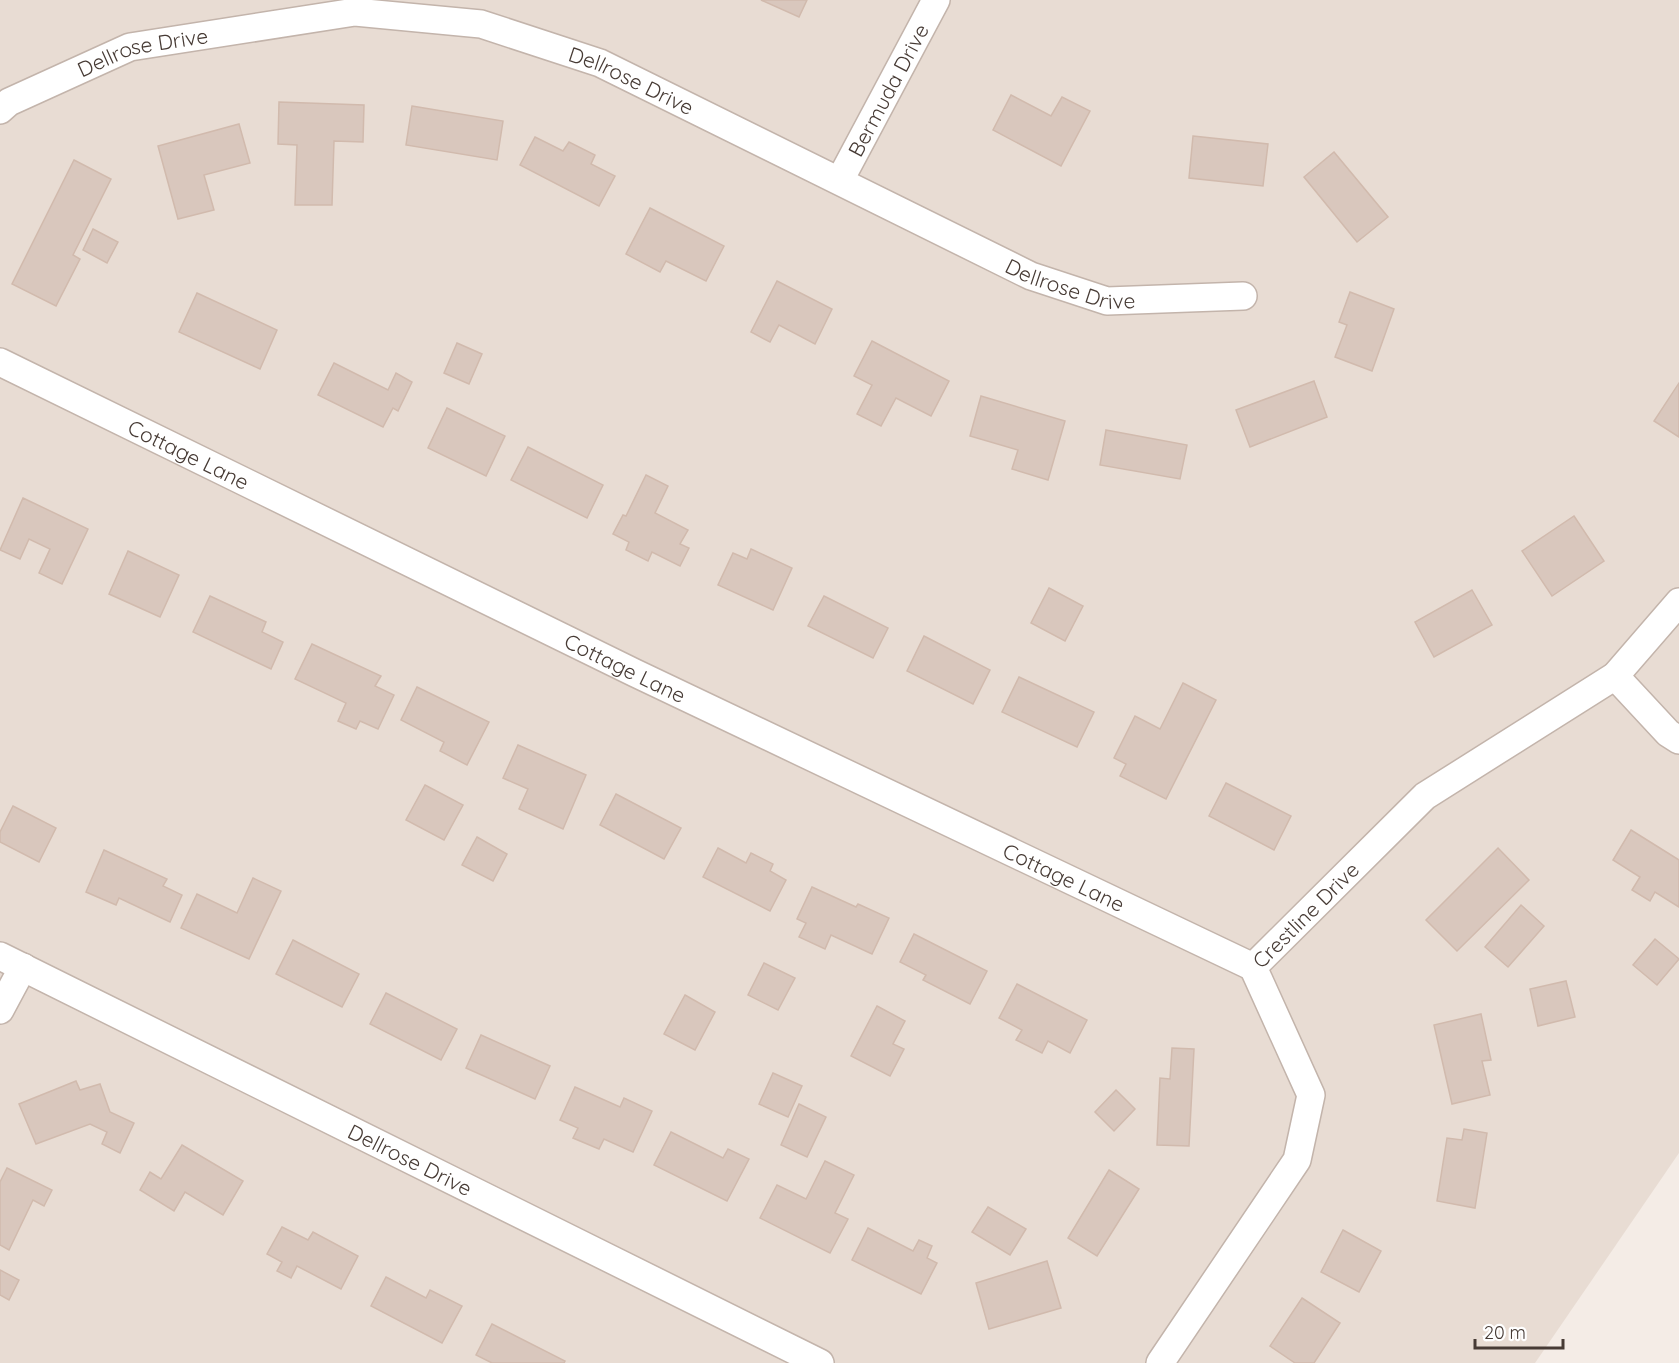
<svg xmlns="http://www.w3.org/2000/svg" width="1679" height="1363" viewBox="0 0 1679 1363" font-family="Quicksand,sans-serif">
<style>
.residential{fill:#e8dcd3}
.building{fill:#d9c7bd;stroke:#d1baad;stroke-width:1.5}
.lines{fill:none;stroke-linecap:round;stroke-linejoin:round}
.minor-casing{stroke:#c3b4ab;stroke-width:30}
.minor{stroke:#fff;stroke-width:27}
.labels{text-anchor:middle;dominant-baseline:central;stroke-width:6;stroke-linejoin:round;paint-order:stroke}
.street-label{font-size:21px;fill:#473b35;stroke:#fff}
</style>
<rect width="100%" height="100%" fill="#f4ece6"/>
<polygon class="residential" points="0,0 1679,0 1679,1153 1535,1363 0,1363"/>
<g class="building">
<polygon points="761,0 807,0 799,17"/>
<polygon points="1011,95 1051,116 1062,97 1090,111 1061,166 993,130"/>
<polygon points="279,102 364,105 363,142 334,141 332,205 295,205 297,145 278,144"/>
<polygon points="412,106 503,121 497,160 406,145"/>
<polygon points="239,124 250,163 204,175 214,210 178,219 158,146"/>
<polygon points="1193,136 1268,144 1263,186 1189,178"/>
<polygon points="535,137 563,151 569,142 595,155 591,164 615,176 599,206 520,165"/>
<polygon points="1334,152 1388,217 1357,242 1304,177"/>
<polygon points="74,160 111,179 73,255 80,259 56,306 12,284"/>
<polygon points="650,208 724,246 706,281 666,261 660,272 626,254"/>
<polygon points="93,229 118,242 107,263 83,250"/>
<polygon points="777,281 832,309 815,344 779,325 770,342 751,332"/>
<polygon points="1350,292 1394,309 1372,371 1335,357 1347,325 1339,322"/>
<polygon points="197,293 277,330 260,369 179,332"/>
<polygon points="872,341 949,381 931,416 896,398 881,426 857,414 872,385 854,376"/>
<polygon points="457,343 482,354 469,384 444,373"/>
<polygon points="334,363 388,390 396,373 412,382 398,411 393,408 383,427 318,395"/>
<polygon points="1314,381 1327,417 1250,447 1236,410"/>
<polygon points="1679,383 1679,437 1654,421"/>
<polygon points="981,396 1065,421 1048,480 1012,469 1018,450 970,436"/>
<polygon points="447,408 505,436 486,476 428,448"/>
<polygon points="1106,430 1187,445 1180,479 1100,465"/>
<polygon points="528,447 603,485 587,518 511,480"/>
<polygon points="646,475 668,486 655,513 688,530 680,544 689,548 680,566 652,552 648,561 626,550 629,542 613,534 623,515 626,516"/>
<polygon points="23,498 88,529 62,584 39,573 50,549 29,539 20,559 0,550"/>
<polygon points="1574,516 1604,561 1552,596 1522,551"/>
<polygon points="751,549 792,568 773,610 718,585 733,553 747,559"/>
<polygon points="128,551 179,575 160,617 109,594"/>
<polygon points="1049,588 1083,606 1065,641 1031,623"/>
<polygon points="1472,590 1492,625 1434,657 1415,622"/>
<polygon points="210,596 266,622 262,632 283,642 271,669 193,632"/>
<polygon points="824,596 888,628 873,658 808,626"/>
<polygon points="924,636 990,670 973,704 907,671"/>
<polygon points="312,644 381,676 375,686 394,695 378,729 360,721 356,729 338,721 346,703 295,679"/>
<polygon points="1019,677 1094,712 1077,747 1002,712"/>
<polygon points="1183,683 1216,700 1166,799 1120,776 1126,764 1114,758 1135,716 1160,729"/>
<polygon points="417,687 489,722 467,765 440,751 444,742 401,720"/>
<polygon points="518,745 586,775 563,829 519,809 528,789 503,778"/>
<polygon points="1226,783 1291,816 1274,850 1209,816"/>
<polygon points="425,785 463,805 444,840 406,820"/>
<polygon points="616,794 681,828 664,859 600,825"/>
<polygon points="13,806 56,828 39,862 0,842 0,832"/>
<polygon points="1631,830 1679,860 1679,907 1655,892 1650,901 1632,890 1640,877 1613,860"/>
<polygon points="477,837 507,854 493,881 462,865"/>
<polygon points="718,848 746,863 751,853 773,864 770,871 786,880 770,911 703,877"/>
<polygon points="1498,848 1529,880 1457,951 1426,920"/>
<polygon points="104,850 167,879 163,886 182,895 170,922 119,898 116,905 86,892"/>
<polygon points="253,878 281,891 249,959 181,928 197,894 237,913"/>
<polygon points="812,887 856,907 858,904 889,918 872,954 831,935 825,949 799,937 806,923 797,919"/>
<polygon points="1521,905 1544,926 1508,967 1485,947"/>
<polygon points="914,934 987,971 970,1004 923,980 926,975 900,962"/>
<polygon points="1655,939 1679,959 1657,985 1633,965"/>
<polygon points="293,940 359,974 342,1007 276,974"/>
<polygon points="764,963 795,978 778,1010 748,995"/>
<polygon points="1566,981 1575,1017 1538,1026 1530,989"/>
<polygon points="1017,984 1087,1020 1070,1053 1048,1041 1042,1053 1016,1040 1022,1030 999,1018"/>
<polygon points="386,993 457,1029 441,1060 370,1024"/>
<polygon points="685,995 715,1012 695,1050 664,1034"/>
<polygon points="877,1006 905,1021 893,1044 904,1049 890,1076 851,1056"/>
<polygon points="1481,1014 1491,1060 1482,1061 1490,1095 1452,1104 1434,1025"/>
<polygon points="481,1035 550,1066 535,1099 466,1068"/>
<polygon points="1172,1048 1194,1049 1189,1146 1157,1145 1160,1078 1170,1079"/>
<polygon points="773,1073 802,1086 788,1117 759,1104"/>
<polygon points="76,1081 80,1090 100,1084 110,1112 134,1123 120,1153 102,1144 107,1132 90,1124 36,1144 19,1104"/>
<polygon points="575,1087 620,1107 624,1098 652,1111 633,1152 604,1139 599,1149 573,1138 578,1128 560,1120"/>
<polygon points="1116,1090 1135,1109 1114,1131 1095,1112"/>
<polygon points="799,1104 826,1117 807,1157 781,1145"/>
<polygon points="1464,1129 1487,1133 1475,1208 1437,1201 1447,1138 1462,1140"/>
<polygon points="671,1132 723,1158 728,1149 749,1159 727,1201 654,1165"/>
<polygon points="182,1145 243,1181 223,1215 185,1192 174,1211 140,1190 150,1172 161,1179"/>
<polygon points="825,1161 854,1175 835,1213 848,1219 830,1253 760,1218 777,1185 806,1199"/>
<polygon points="7,1168 52,1190 44,1206 33,1200 9,1250 0,1245 0,1182"/>
<polygon points="1109,1170 1139,1189 1097,1256 1068,1238"/>
<polygon points="988,1207 1026,1229 1010,1255 972,1232"/>
<polygon points="282,1227 308,1240 313,1232 358,1256 341,1289 297,1266 291,1278 277,1271 282,1262 267,1254"/>
<polygon points="868,1228 913,1251 919,1240 932,1246 927,1258 937,1263 921,1294 852,1260"/>
<polygon points="1343,1230 1381,1251 1359,1292 1321,1272"/>
<polygon points="1047,1261 1061,1308 989,1329 976,1283"/>
<polygon points="0,1270 19,1280 9,1300 0,1295"/>
<polygon points="386,1277 426,1298 430,1290 462,1306 442,1343 371,1306"/>
<polygon points="1302,1298 1340,1323 1314,1363 1295,1363 1270,1346"/>
<polygon points="492,1324 565,1361 564,1363 492,1363 476,1355"/>
</g>
<g class="lines">
<g class="minor-casing">
<g id="minor">
<path id="s1" d="M0,110L9,102L130,47L355,12L481,24L600,63L1031,276L1107,301L1243,296"/>
<path id="s2" d="M840,180L936,0"/>
<path id="s3" d="M0,362L635,673L1253,967"/>
<polyline points="1615,676 1668,733 1679,740"/>
<path id="s4" d="M0,956L820,1363"/>
<polyline points="0,1010 23,967"/>
<path id="s5" d="M1160,1363L1297,1160L1311,1095L1253,967L1425,796L1615,676L1679,602"/>
</g>
</g>
<use href="#minor" class="minor"/>
</g>
<g class="labels">
<g class="street-label">
<text stroke="none"><textPath href="#s1" startOffset="156">Dellrose Drive</textPath></text>
<text stroke="none"><textPath href="#s1" startOffset="660">Dellrose Drive</textPath></text>
<text stroke="none"><textPath href="#s2" startOffset="102">Bermuda Drive</textPath></text>
<text stroke="none"><textPath href="#s1" startOffset="1146">Dellrose Drive</textPath></text>
<text stroke="none"><textPath href="#s3" startOffset="210">Cottage Lane</textPath></text>
<text stroke="none"><textPath href="#s3" startOffset="696">Cottage Lane</textPath></text>
<text stroke="none"><textPath href="#s3" startOffset="1182">Cottage Lane</textPath></text>
<text stroke="none"><textPath href="#s5" startOffset="526">Crestline Drive</textPath></text>
<text stroke="none"><textPath href="#s4" startOffset="458">Dellrose Drive</textPath></text>
</g>
</g>
<path d="M1475 1339v9h88v-9" fill="none" stroke="#473b35" stroke-width="3"/>
<text x="1484" y="1339" font-size="18" fill="#473b35" stroke="#ffffff" stroke-width="4.5" paint-order="stroke">20 m</text>
</svg>
